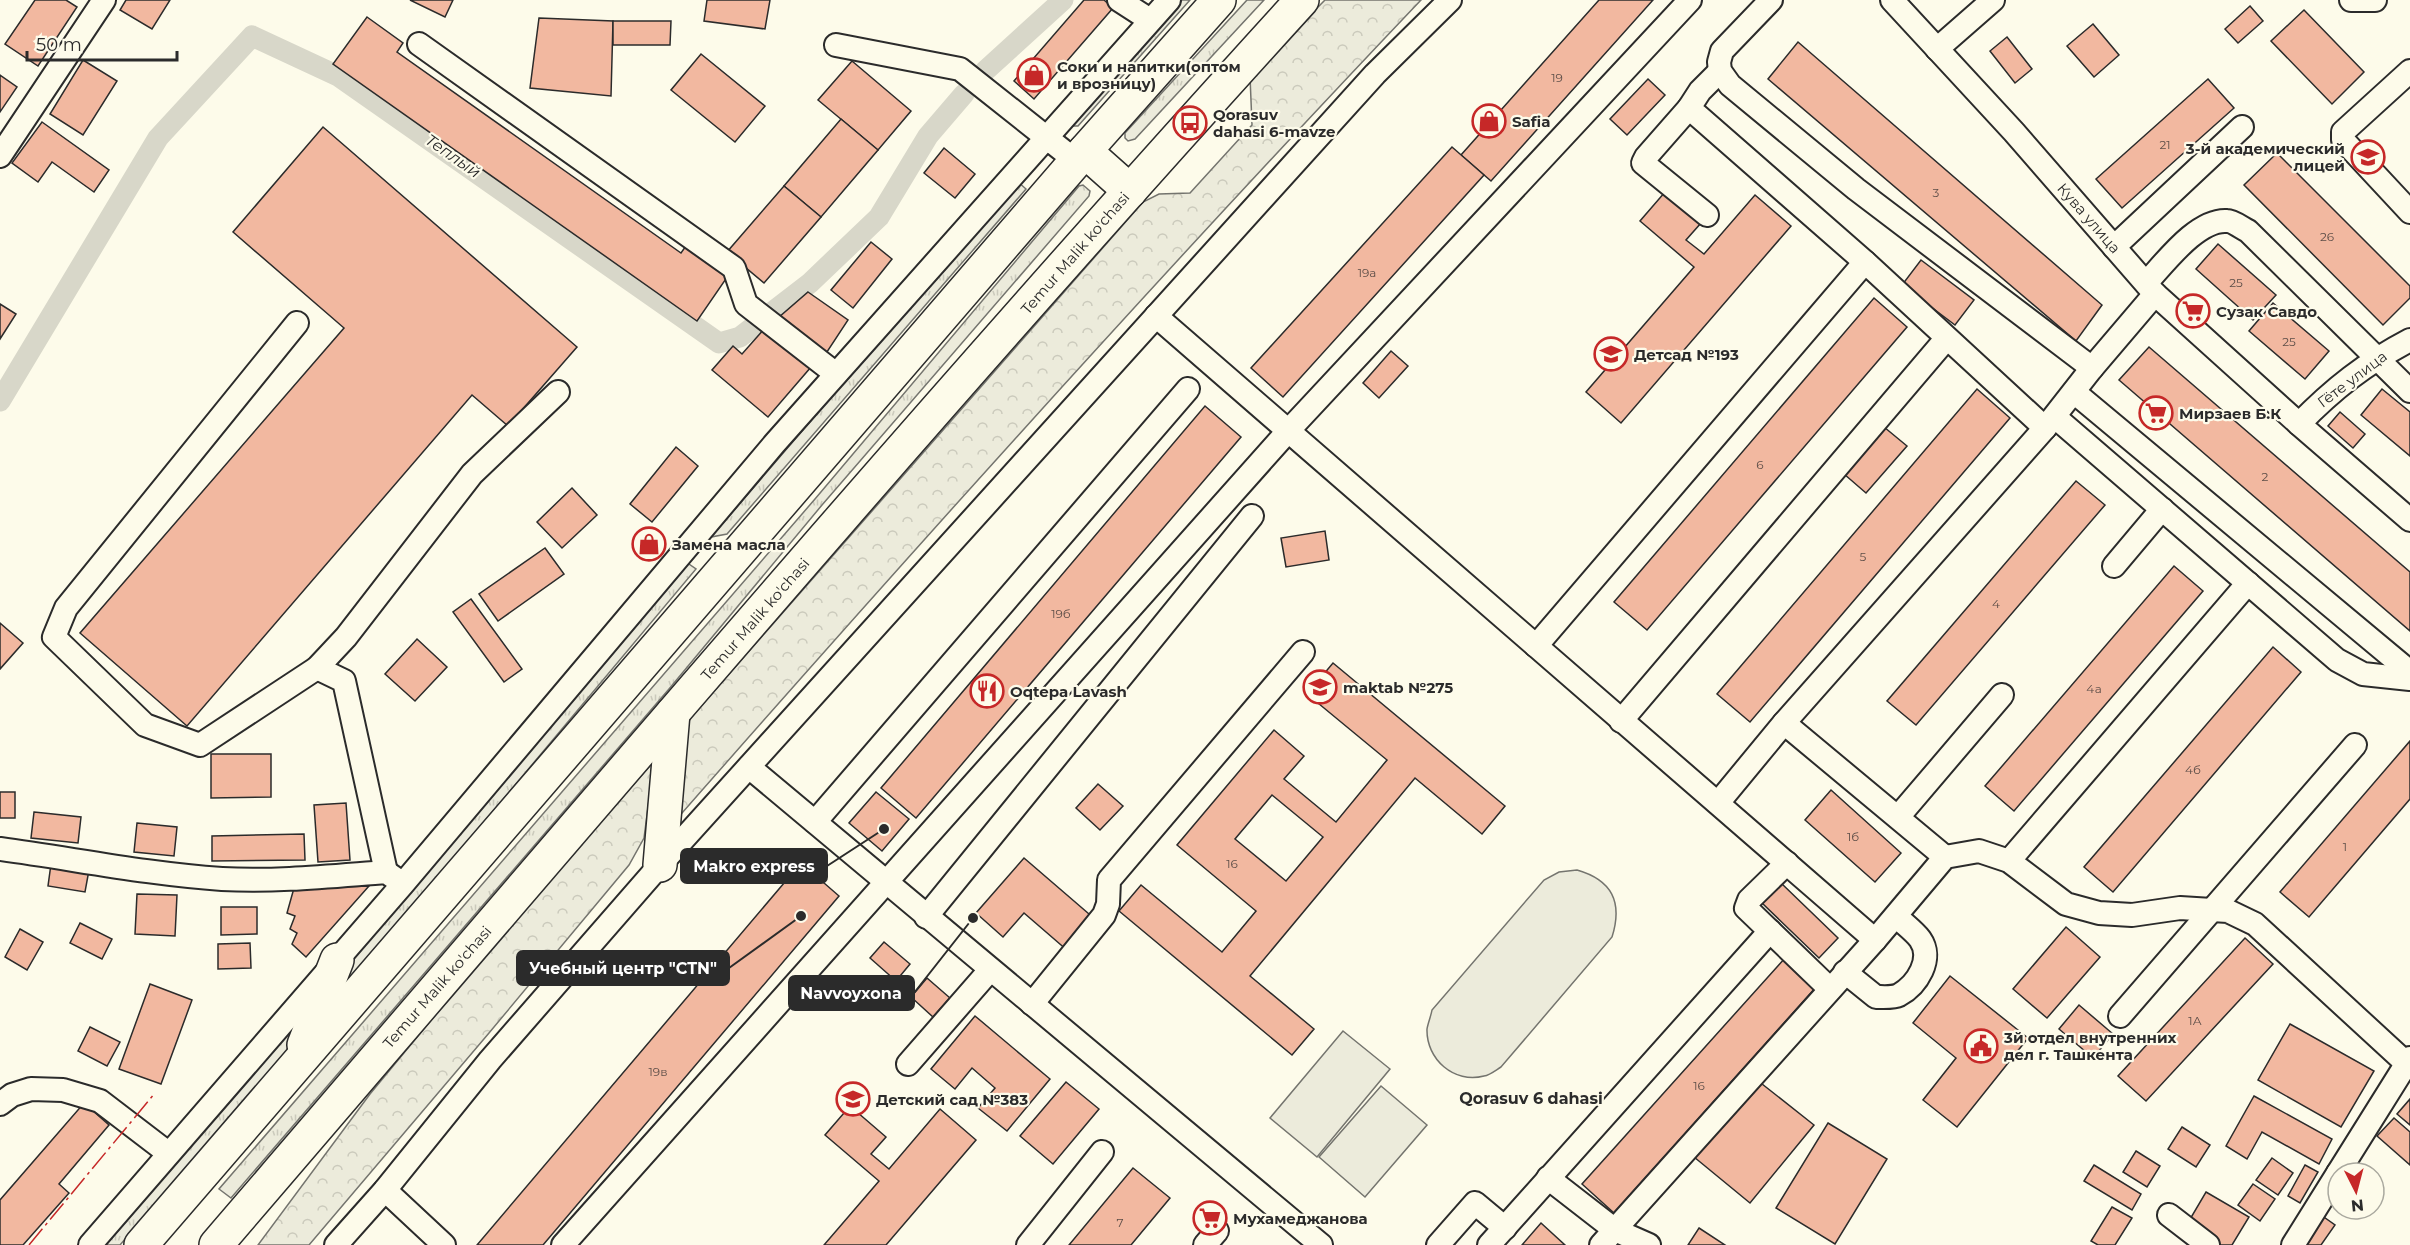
<svg xmlns="http://www.w3.org/2000/svg" width="2410" height="1245" viewBox="0 0 2410 1245" font-family="Montserrat,sans-serif">
<style>
.grass{fill:url(#grass-tufts);stroke:#74746e;stroke-width:1.5}
.forest{fill:url(#forest-crowns);stroke:#74746e;stroke-width:1.5}
.pitch{fill:#ecebdb;stroke:#74746e;stroke-width:1.5}
.lines{fill:none;stroke-linecap:round;stroke-linejoin:round}
.canal{stroke:#d8d7c9;stroke-width:21}
.building{fill:#f2b8a0;stroke:#2b2b2b;stroke-width:1.5;fill-rule:evenodd}
.minor-casing{stroke:#2b2b2b;stroke-width:26}
.highway-casing{stroke:#2b2b2b;stroke-width:36}
.minor{stroke:#fdfbea;stroke-width:22}
.highway{stroke:#fdfbea;stroke-width:33}
.power{stroke:#c62828;stroke-width:1.5;stroke-dasharray:21 4.5 3 4.5;stroke-linecap:butt}
.labels{text-anchor:middle;dominant-baseline:central;stroke-width:4.5;stroke-linejoin:round;paint-order:stroke}
.number-label{font-size:12px;fill:#5d4e48}
.poi-label{font-size:15px;font-weight:bold;fill:#2b2b2b;stroke:#fdfbea;text-anchor:start}
.street-label{font-size:15px;fill:#2b2b2b;stroke:#fdfbea}
.water-label{font-size:16px;font-style:italic;fill:#2b2b2b;stroke:#fdfbea}
.neighbourhood-label{font-size:16px;font-weight:bold;fill:#2b2b2b;stroke:#fdfbea}
.leader{fill:none;stroke:#2b2b2b;stroke-width:2}
.callout-dot{fill:#2b2b2b;stroke:#fdfbea;stroke-width:2}
.callout{fill:#2b2b2b;stroke:#2b2b2b;stroke-width:2}
.callout-label{font-size:16px;text-anchor:middle;font-weight:bold;fill:#fff}
</style>
<defs>
<pattern id="grass-tufts" width="24" height="20" patternUnits="userSpaceOnUse" patternTransform="scale(1.5)"><rect width="24" height="20" fill="#ecebdb"/><path d="M3 7l-1-3M5 7V3M7 7l1-3M15 17l-1-3M17 17v-4M19 17l1-3" fill="none" stroke="#cbcabc"/></pattern>
<pattern id="forest-crowns" width="20" height="18" patternUnits="userSpaceOnUse" patternTransform="scale(1.5)"><rect width="20" height="18" fill="#ecebdb"/><path d="M2 6a3 3 0 1 1 6 0M12 15a3 3 0 1 1 6 0" fill="none" stroke="#cbcabc"/></pattern>
</defs>
<rect width="100%" height="100%" fill="#fdfbea"/>
<g class="grass">
<polygon points="1182,0 1190,0 1078,126 1068,126"/>
<polygon points="1247,0 1264,0 1135,139 1128,141 1125,138 1125,133"/>
<polygon points="1017,181 1026,189 727,534 711,537"/>
<polygon points="1083,185 1090,191 1089,196 822,505 669,689 231,1198 219,1189 815,499 1079,186"/>
<polygon points="686,562 696,569 417,902 330,1000 358,950"/>
<polygon points="302,1013 288,1050 120,1245 106,1245"/>
</g>
<g class="forest">
<path d="M1325,0H1421C1166,268 919,543 675,821L687,722L1143,202L1159,194L1190,193L1252,125L1250,76Z"/>
<polygon points="654,761 644,838 629,865 489,1033 309,1245 258,1245 370,1094 504,932"/>
</g>
<g class="pitch">
<path d="M1577,870C1612,880 1623,902 1612,937L1501,1067C1496,1070 1490,1075 1484,1076C1454,1084 1426,1059 1427,1029C1428,1023 1431,1016 1432,1010L1544,880L1559,872Z"/>
<polygon points="1343,1031 1390,1069 1317,1157 1270,1118"/>
<polygon points="1381,1086 1427,1125 1365,1197 1319,1157"/>
</g>
<g class="lines">
<g class="canal">
<polyline points="985,71 1063,0"/>
<polyline points="0,401 158,138 252,36 338,76 719,343 740,337 810,283 879,217 928,136 964,94"/>
</g>
</g>
<g class="building">
<polygon points="35,0 66,0 77,7 38,66 5,44"/>
<polygon points="126,0 170,0 152,29 120,10"/>
<polygon points="410,0 453,0 445,17"/>
<polygon points="707,0 770,0 765,29 704,21"/>
<polygon points="1084,0 1104,0 1113,8 1034,99 1014,81"/>
<polygon points="1599,0 1653,0 1491,181 1461,155"/>
<polygon points="2250,6 2263,21 2238,43 2225,29"/>
<polygon points="2304,10 2364,72 2332,104 2271,41"/>
<polygon points="367,17 403,43 397,52 681,253 688,243 730,273 697,321 333,64"/>
<polygon points="539,18 613,21 611,96 530,88"/>
<polygon points="613,21 671,21 670,45 613,45"/>
<polygon points="2093,24 2119,55 2094,77 2067,46"/>
<polygon points="2007,37 2032,69 2015,83 1990,51"/>
<polygon points="1798,42 2102,305 2076,341 1768,79"/>
<polygon points="701,54 765,106 735,142 671,90"/>
<polygon points="83,60 117,81 83,135 50,114"/>
<polygon points="852,61 911,111 878,150 818,100"/>
<polygon points="0,75 17,87 0,112"/>
<polygon points="1648,79 1665,95 1627,135 1610,119"/>
<polygon points="2208,79 2234,108 2122,208 2096,179"/>
<polygon points="841,119 878,150 821,217 784,186"/>
<polygon points="42,122 109,170 94,192 52,162 38,182 12,163"/>
<polygon points="323,127 577,347 508,426 472,395 187,726 80,633 344,328 233,232"/>
<polygon points="1452,147 1484,175 1283,397 1251,368"/>
<polygon points="944,148 975,174 955,198 924,173"/>
<polygon points="2277,153 2410,286 2410,298 2383,325 2244,185"/>
<polygon points="784,186 821,217 764,283 727,252"/>
<polygon points="1665,192 1701,223 1686,240 1704,254 1755,195 1791,226 1621,423 1586,392 1694,267 1640,221"/>
<polygon points="871,242 892,259 853,308 831,290"/>
<polygon points="2218,244 2276,295 2253,320 2196,269"/>
<polygon points="1921,260 1974,300 1955,325 1902,285"/>
<polygon points="808,292 848,320 825,355 778,318"/>
<polygon points="1874,298 1907,327 1647,630 1614,602"/>
<polygon points="2273,303 2329,351 2305,379 2249,331"/>
<polygon points="0,304 16,314 0,339"/>
<polygon points="765,328 811,367 768,417 712,370 733,346 742,354"/>
<polygon points="2149,347 2410,572 2410,631 2119,380"/>
<polygon points="1391,351 1408,366 1379,398 1363,383"/>
<polygon points="1977,389 2010,418 1750,722 1717,694"/>
<polygon points="2382,389 2410,412 2410,456 2361,415"/>
<polygon points="1205,406 1241,437 916,818 881,788"/>
<polygon points="2340,412 2365,434 2353,448 2328,426"/>
<polygon points="1884,427 1907,446 1866,493 1844,474"/>
<polygon points="676,447 698,466 652,522 630,504"/>
<polygon points="2076,481 2105,505 1916,725 1887,701"/>
<polygon points="572,488 597,515 562,548 537,522"/>
<polygon points="1325,531 1329,560 1286,567 1281,538"/>
<polygon points="545,548 564,574 498,621 479,594"/>
<polygon points="2174,566 2203,591 2014,811 1985,786"/>
<polygon points="471,599 522,669 504,682 453,612"/>
<polygon points="0,623 23,643 0,669"/>
<polygon points="417,639 447,667 415,701 385,674"/>
<polygon points="2273,647 2301,672 2113,892 2084,867"/>
<path d="M1333,663L1505,806L1482,834L1415,778L1250,976L1314,1029L1292,1055L1119,911L1141,885L1222,952L1256,911L1177,845L1274,730L1304,756L1284,779L1336,822L1387,760L1307,694ZM1272,795L1323,837L1286,881L1235,839Z"/>
<polygon points="2410,741 2410,799 2309,917 2280,892"/>
<polygon points="211,754 271,754 271,797 211,798"/>
<polygon points="1098,784 1123,806 1100,830 1076,808"/>
<polygon points="1831,790 1901,853 1875,882 1805,820"/>
<rect x="0" y="792" width="15" height="26"/>
<polygon points="876,792 909,819 882,851 849,823"/>
<polygon points="346,803 350,860 318,862 314,805"/>
<polygon points="34,812 81,817 78,843 31,838"/>
<polygon points="137,823 177,827 174,856 134,852"/>
<polygon points="304,834 305,860 212,861 212,836"/>
<polygon points="1024,858 1096,920 1068,951 1024,913 1003,937 976,913"/>
<polygon points="801,863 839,896 543,1245 477,1245"/>
<polygon points="51,864 89,870 85,892 48,886"/>
<polygon points="1781,883 1838,938 1819,958 1762,903"/>
<polygon points="369,886 306,957 292,944 297,933 290,929 295,916 287,913 294,888"/>
<polygon points="137,894 177,895 175,936 135,934"/>
<polygon points="221,907 257,907 257,934 221,935"/>
<polygon points="80,923 112,939 102,959 70,943"/>
<polygon points="2066,927 2100,957 2047,1018 2013,989"/>
<polygon points="20,929 43,942 27,970 5,957"/>
<polygon points="2245,938 2273,964 2146,1101 2118,1076"/>
<polygon points="884,942 910,964 896,981 870,958"/>
<polygon points="250,943 251,968 218,969 218,944"/>
<polygon points="1785,958 1817,986 1614,1213 1582,1184"/>
<polygon points="1950,976 2028,1038 1957,1127 1923,1100 1956,1058 1913,1023"/>
<polygon points="927,978 950,998 933,1017 911,997"/>
<polygon points="150,984 192,1000 161,1084 119,1069"/>
<polygon points="2079,1005 2113,1034 2093,1058 2059,1029"/>
<polygon points="975,1016 1050,1079 1007,1131 978,1108 995,1088 972,1068 955,1089 931,1069"/>
<polygon points="2290,1024 2374,1071 2341,1127 2258,1080"/>
<polygon points="90,1027 120,1042 107,1066 78,1051"/>
<polygon points="1757,1080 1814,1125 1750,1203 1694,1157"/>
<polygon points="1066,1082 1099,1109 1053,1164 1020,1136"/>
<polygon points="2254,1096 2332,1139 2319,1164 2262,1132 2247,1159 2226,1146"/>
<polygon points="2410,1099 2410,1125 2397,1114"/>
<polygon points="84,1103 109,1125 59,1184 69,1193 23,1245 0,1245 0,1200"/>
<polygon points="850,1106 886,1137 871,1154 889,1169 940,1109 976,1140 886,1245 824,1245 879,1181 825,1135"/>
<polygon points="2394,1118 2410,1132 2410,1165 2377,1136"/>
<polygon points="1828,1123 1887,1159 1835,1244 1776,1208"/>
<polygon points="2182,1127 2210,1145 2196,1167 2168,1149"/>
<polygon points="2136,1151 2160,1166 2147,1187 2123,1172"/>
<polygon points="2272,1158 2293,1173 2278,1195 2256,1180"/>
<polygon points="2094,1165 2141,1194 2132,1210 2084,1181"/>
<polygon points="2305,1165 2318,1172 2300,1203 2288,1196"/>
<polygon points="1133,1168 1170,1198 1131,1245 1069,1245"/>
<polygon points="2253,1184 2275,1199 2260,1221 2238,1205"/>
<polygon points="2206,1192 2249,1217 2232,1245 2219,1245 2186,1226"/>
<polygon points="2112,1207 2132,1218 2115,1245 2098,1245 2091,1241"/>
<polygon points="2344,1209 2367,1209 2363,1217"/>
<polygon points="2321,1215 2335,1225 2321,1245 2301,1245"/>
<polygon points="1541,1223 1565,1245 1522,1245"/>
<polygon points="1699,1228 1725,1245 1688,1245"/>
</g>
<g class="lines">
<g class="minor-casing">
<g id="minor">
<polyline points="1119,0 1150,20"/>
<polyline points="1771,0 1722,51 1719,62 1720,71 1730,85 1856,189 2092,368"/>
<polyline points="1892,0 2014,132 2155,294 2299,424 2410,520"/>
<polyline points="2351,0 2375,0"/>
<polyline points="419,44 734,268 746,304 836,374"/>
<polyline points="836,45 960,69 1076,161"/>
<polyline points="1937,49 1993,0"/>
<polyline points="1720,71 1700,91 1689,108 1865,262 2045,428"/>
<polyline points="2410,71 2343,132 2343,140 2410,212"/>
<polyline points="1689,108 1646,157 1643,163 1707,215"/>
<polyline points="0,156 104,0"/>
<polyline points="2114,247 2242,127"/>
<path d="M2146,283C2165,263 2197,219 2227,221C2233,221 2242,228 2248,231L2410,391"/>
<polyline points="1156,316 1875,940 1601,1245"/>
<polyline points="297,323 66,608 54,637 145,725 200,745 317,668"/>
<polyline points="2074,392 2410,672"/>
<polyline points="2055,417 2337,660 2363,674 2410,679"/>
<path d="M2299,424C2333,389 2366,363 2410,340"/>
<polyline points="2114,566 2162,509"/>
<polyline points="1536,646 1865,262"/>
<polyline points="1621,721 1946,339"/>
<polyline points="1784,723 1945,857"/>
<polyline points="749,767 1321,1245"/>
<polyline points="1718,803 1784,723 2045,428 2092,368 2155,294"/>
<polyline points="1898,817 2002,695"/>
<polyline points="815,822 1188,389"/>
<path d="M0,849C74,859 147,874 222,879C276,882 332,876 386,872L399,881"/>
<polyline points="2009,861 2248,583"/>
<polyline points="1787,863 1749,900 1746,908 1830,989"/>
<polyline points="386,872 344,681 317,668 346,637 472,474 558,392"/>
<polyline points="926,917 1252,516"/>
<polyline points="1875,940 1945,857 1979,851 2009,861 2066,904 2099,913 2132,915 2180,908 2228,911 2255,924 2406,1063"/>
<path d="M1845,972L1876,997C1883,997 1893,998 1899,995C1917,985 1934,959 1920,939C1914,931 1904,924 1896,916"/>
<polyline points="1032,1004 1104,915 1108,904 1109,880 1303,652"/>
<polyline points="2120,1016 2355,745"/>
<polyline points="908,1064 990,970"/>
<polyline points="0,1104 12,1095 31,1089 63,1090 100,1101 168,1153"/>
<polyline points="2338,1173 2410,1058"/>
<polyline points="1548,1178 1615,1230 1649,1245"/>
<polyline points="385,1190 444,1245"/>
<polyline points="2169,1215 2208,1245"/>
<polyline points="90,1245 403,884 775,443 1169,0"/>
<polyline points="336,1245 385,1190 490,1060 660,865 1375,74 1450,0"/>
<polyline points="563,1245 1289,430 1690,0"/>
<polyline points="1028,1245 1102,1152"/>
<polyline points="1205,1245 1217,1231"/>
<polyline points="1438,1245 1475,1203 1505,1228"/>
<polyline points="1489,1245 1770,931"/>
<polyline points="2293,1245 2338,1173"/>
</g>
</g>
<g class="highway-casing">
<g id="highway">
<polyline points="1085,151 1130,191"/>
<polyline points="660,865 673,713"/>
<polyline points="304,1045 337,960"/>
<polyline points="141,1245 1076,161 1219,0"/>
<path d="M216,1245C575,827 931,407 1302,0"/>
</g>
</g>
<use href="#minor" class="minor"/>
<use href="#highway" class="highway"/>
<polyline class="power" points="29,1245 155,1093"/>
</g>
<defs>
<g id="shop-ring" transform="scale(1.725)"><circle r="9.5" fill="#fdfbea" stroke="#c62828" stroke-width="1.5"/><path d="M-5-2.5h2.3a2.7 3.5 0 0 1 5.4 0H5L5.5 6h-11ZM-1.5-2.5h3a1.5 2.3 0 0 0-3 0Z" fill="#c62828"/></g>
<g id="bus-ring" transform="scale(1.725)"><circle r="9.5" fill="#fdfbea" stroke="#c62828" stroke-width="1.5"/><path d="M-5-6H5V4H4V6H2V4H-2V6H-4V4H-5ZM-3.5-4V0h7V-4ZM-3.5 1.2v1.5H-2V1.2ZM2 1.2v1.5H3.5V1.2Z" fill="#c62828"/></g>
<g id="university-ring" transform="scale(1.725)"><circle r="9.5" fill="#fdfbea" stroke="#c62828" stroke-width="1.5"/><path d="M0-5L7-2L0 1L-7-2ZM-4 1L0 2.5L4 1V4Q0 6-4 4Z" fill="#c62828"/></g>
<g id="supermarket-ring" transform="scale(1.725)"><circle r="9.5" fill="#fdfbea" stroke="#c62828" stroke-width="1.5"/><path d="M-6-5.5h2.5l.6 2H6L4.5 2H-2.5L-4.4-4H-6ZM-1.5 3.2a1.3 1.3 0 1 0 .1 0ZM3 3.2a1.3 1.3 0 1 0 .1 0Z" fill="#c62828"/></g>
<g id="school-ring" transform="scale(1.725)"><circle r="9.5" fill="#fdfbea" stroke="#c62828" stroke-width="1.5"/><path d="M0-5L7-2L0 1L-7-2ZM-4 1L0 2.5L4 1V4Q0 6-4 4Z" fill="#c62828"/></g>
<g id="restaurant-ring" transform="scale(1.725)"><circle r="9.5" fill="#fdfbea" stroke="#c62828" stroke-width="1.5"/><path d="M-5-6h1v4h1v-4h1v4h1v-4h1v5L-1.5 .5V6h-2V.5L-5-1ZM5-6V6H3V1.5H1.5Q1.5-4 5-6Z" fill="#c62828"/></g>
<g id="civic-ring" transform="scale(1.725)"><circle r="9.5" fill="#fdfbea" stroke="#c62828" stroke-width="1.5"/><path d="M-.6-6.5H3V-4.5H.6V-3L4-1V1h2V6H-6V1h2V-1L-.6-3ZM-1.2 2.5V6h2.4V2.5Z" fill="#c62828"/></g>
</defs>
<g fill-rule="evenodd">
<use href="#shop-ring" x="1034" y="75"/>
<use href="#shop-ring" x="1489" y="121"/>
<use href="#bus-ring" x="1190" y="123"/>
<use href="#university-ring" x="2368" y="157"/>
<use href="#supermarket-ring" x="2193" y="311"/>
<use href="#school-ring" x="1611" y="354"/>
<use href="#supermarket-ring" x="2156" y="413"/>
<use href="#shop-ring" x="649" y="544"/>
<use href="#school-ring" x="1320" y="687"/>
<use href="#restaurant-ring" x="987" y="691"/>
<use href="#civic-ring" x="1981" y="1046"/>
<use href="#school-ring" x="853" y="1099"/>
<use href="#supermarket-ring" x="1210" y="1218"/>
</g>
<g class="labels">
<g class="number-label">
<text x="1557" y="77">19</text>
<text x="2165" y="144">21</text>
<text x="1936" y="192">3</text>
<text x="2327" y="236">26</text>
<text x="1367" y="272">19а</text>
<text x="2236" y="282">25</text>
<text x="2289" y="341">25</text>
<text x="1760" y="464">6</text>
<text x="2265" y="476">2</text>
<text x="1863" y="556">5</text>
<text x="1996" y="603">4</text>
<text x="1061" y="613">19б</text>
<text x="2094" y="688">4а</text>
<text x="2193" y="769">4б</text>
<text x="1853" y="836">1б</text>
<text x="2345" y="846">1</text>
<text x="1232" y="863">16</text>
<text x="2195" y="1020">1А</text>
<text x="658" y="1071">19в</text>
<text x="1699" y="1085">16</text>
<text x="1120" y="1222">7</text>
</g>
<g class="poi-label">
<text x="1057" y="66">Соки и напитки(оптом<tspan x="1057" dy="17">и врозницу)</tspan></text>
<text x="1213" y="114">Qorasuv<tspan x="1213" dy="17">dahasi 6-mavze</tspan></text>
<text x="1512" y="121">Safia</text>
<text x="2345" y="148" text-anchor="end">3-й академический<tspan x="2345" dy="17">лицей</tspan></text>
<text x="2216" y="311">Сузак Савдо</text>
<text x="1634" y="354">Детсад №193</text>
<text x="2179" y="413">Мирзаев Б.К</text>
<text x="672" y="544">Замена масла</text>
<text x="1343" y="687">maktab №275</text>
<text x="1010" y="691">Oqtepa Lavash</text>
<text x="2004" y="1037">3й отдел внутренних<tspan x="2004" dy="17">дел г. Ташкента</tspan></text>
<text x="876" y="1099">Детский сад №383</text>
<text x="1233" y="1218">Мухамеджанова</text>
</g>
<g class="street-label">
<text transform="translate(2089 218) rotate(49)">Кува улица</text>
<text transform="translate(1075 253) rotate(-49)">Temur Malik ko'chasi</text>
<text transform="translate(2352 379) rotate(-37)">Гёте улица</text>
<text transform="translate(755 619) rotate(-49)">Temur Malik ko'chasi</text>
<text transform="translate(437 987) rotate(-49)">Temur Malik ko'chasi</text>
</g>
<g class="water-label">
<text transform="translate(453 156) rotate(35)">Теплый</text>
</g>
<g class="neighbourhood-label">
<text x="1531" y="1098">Qorasuv 6 dahasi</text>
</g>
</g>
<path class="leader" d="M884 829L827 866M801 916L729 968M973 918L914 993"/>
<g class="callout-dot">
<circle cx="884" cy="829" r="6"/>
<circle cx="801" cy="916" r="6"/>
<circle cx="973" cy="918" r="6"/>
</g>
<g class="callout">
<rect x="681" y="849" width="146" height="34" rx="6"/>
<rect x="517" y="951" width="212" height="34" rx="6"/>
<rect x="789" y="976" width="125" height="34" rx="6"/>
</g>
<g class="callout-label">
<text x="754" y="872">Makro express</text>
<text x="623" y="974">Учебный центр "CTN"</text>
<text x="851" y="999">Navvoyxona</text>
</g>
<g transform="translate(2356 1191) rotate(174)"><circle r="28" fill="#fdfbea" stroke="#a9a89e" stroke-width="1.5"/>
<path d="M0-4.5L10 22L0 15L-10 22Z" fill="#c62828"/>
<text y="-9" font-size="16" font-weight="bold" text-anchor="middle" fill="#2b2b2b">N</text>
</g>
<path d="M27 51v9h150v-9" fill="none" stroke="#2b2b2b" stroke-width="3"/>
<text x="36" y="51" font-size="18" fill="#2b2b2b" stroke="#fdfbea" stroke-width="4.5" paint-order="stroke">50 m</text>
</svg>
